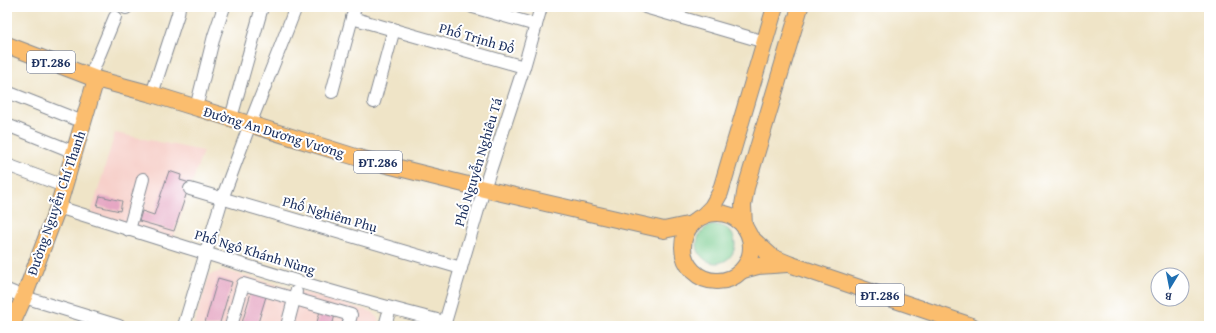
<svg xmlns="http://www.w3.org/2000/svg" width="1216" height="333" viewBox="0 0 1216 333" font-family="'Gentium Book Plus',serif">
<style>
.built{fill:#f7d0ca}
.green{fill:#78cb8e;stroke:#4a7d76}
.building{fill:#e5a5c2}
.lines{fill:none;stroke-linecap:round;stroke-linejoin:round}
.minor-casing{stroke:#858a92;stroke-width:14}
.major-casing{stroke:#858a92;stroke-width:18}
.minor{stroke:#fff;stroke-width:12}
.major{stroke:#fbbd6e;stroke-width:16}
.labels{text-anchor:middle;dominant-baseline:central;stroke-width:4;stroke-linejoin:round;paint-order:stroke}
.shield{fill:#fff;stroke:#5f6d8e;stroke-width:1}
.shield-label{font-size:13px;font-weight:bold;fill:#1b2f5e}
.street-label{font-size:14px;fill:#1b2f5e;stroke:#fff}
</style>
<rect width="100%" height="100%" fill="#fff"/>
<filter id="ink" filterUnits="userSpaceOnUse"><feTurbulence type="fractalNoise" baseFrequency=".025" numOctaves="2"/><feDisplacementMap in="SourceGraphic" scale="8" xChannelSelector="R" yChannelSelector="G"/><feConvolveMatrix kernelMatrix="1 2 1 2 8 2 1 2 1" color-interpolation-filters="sRGB"/></filter>
<filter id="wash" filterUnits="userSpaceOnUse"><feTurbulence type="fractalNoise" baseFrequency=".012" numOctaves="4" result="noise"/><feDisplacementMap in="SourceGraphic" scale="16" xChannelSelector="R" yChannelSelector="G"/><feGaussianBlur stdDeviation="0.9" result="paint"/><feColorMatrix in="noise" values="0 0 0 0 0 0 0 0 0 0 0 0 0 0 0 0 0 1.4 0 .05"/><feComposite in="paint" operator="in"/></filter>
<g filter="url(#wash)">
<rect width="100%" height="100%" fill="#efe4c7"/>
<g class="built">
<polygon points="115,133 203,151 173,238 91,214"/>
<polygon points="224,270 373,312 380,322 378,326 194,326 209,275"/>
</g>
<circle class="green" cx="716" cy="244" r="19"/>
<g id="blocks">
<g class="building">
<polygon points="169,171 181,175 180,180 190,183 174,231 139,221 142,211 154,215"/>
<polygon points="100,196 122,201 120,211 97,206"/>
<polygon points="218,278 232,282 219,326 204,326"/>
<polygon points="253,286 268,290 257,326 241,326"/>
<polygon points="321,307 336,311 332,326 316,326"/>
</g>
</g>
</g>
<g filter="url(#ink)">
<use href="#blocks" fill-opacity="0" stroke="#858a92" stroke-width="1"/>
<g class="lines">
<g class="minor-casing">
<g id="minor">
<polyline points="473,7 536,25"/>
<polyline points="645,7 765,42"/>
<polyline points="126,8 127,7"/>
<polyline points="352,18 524,67"/>
<polyline points="90,77 115,17"/>
<polyline points="7,92 83,122"/>
<polyline points="332,92 355,7"/>
<polyline points="152,94 178,14 179,7"/>
<polyline points="374,102 394,29"/>
<polyline points="196,108 214,36 224,7"/>
<polyline points="231,118 262,7"/>
<polyline points="7,125 74,152"/>
<polyline points="7,165 64,186"/>
<polyline points="190,189 461,268"/>
<path d="M58,207C186,247 314,289 445,322"/>
<polyline points="129,230 143,179"/>
<polyline points="7,290 24,297 119,326"/>
<polyline points="184,326 222,199 250,124 296,7"/>
<polyline points="231,326 243,284 351,315 348,326"/>
<polyline points="287,326 296,292"/>
<polyline points="385,326 390,308"/>
<polyline points="444,326 484,189 524,67 541,7"/>
</g>
</g>
<g class="major-casing">
<g id="major">
<polyline points="7,45 96,79 152,94 359,158 484,189 664,230 692,224"/>
<circle cx="717" cy="247" r="34"/>
<polyline points="703,216 712,207 720,193 775,7"/>
<polyline points="744,226 743,205 746,188 800,7"/>
<polyline points="750,237 772,257 789,264 972,326"/>
<polyline points="743,270 758,266 787,264"/>
<polyline points="11,326 24,297 58,207 96,79"/>
</g>
</g>
<use href="#minor" class="minor"/>
<use href="#major" class="major"/>
</g>
</g>
<g class="labels">
<g class="shield">
<rect x="27" y="51" width="48" height="22" rx="3"/>
<rect x="354" y="151" width="48" height="22" rx="3"/>
<rect x="856" y="284" width="48" height="22" rx="3"/>
</g>
<g class="shield-label">
<text x="51" y="62">ĐT.286</text>
<text x="378" y="162">ĐT.286</text>
<text x="880" y="295">ĐT.286</text>
</g>
<g class="street-label">
<text transform="translate(477 38) rotate(16)">Phố Trịnh Đổ</text>
<text transform="translate(274 132) rotate(17)">Đường An Dương Vương</text>
<text transform="translate(478 162) rotate(-73)">Phố Nguyễn Nghiêu Tá</text>
<text transform="translate(56 203) rotate(-71)">Đường Nguyễn Chí Thanh</text>
<text transform="translate(330 214) rotate(16)">Phố Nghiêm Phụ</text>
<text transform="translate(255 252) rotate(17)">Phố Ngô Khánh Nùng</text>
</g>
</g>
<rect width="1216" height="333" fill="none" stroke="#fff" stroke-width="24"/>
<g transform="translate(1170 287) rotate(190)"><circle r="19" fill="#ffffff" stroke="#a4acbf"/>
<path d="M0-3L7 15L0 10L-7 15Z" fill="#1f6fb2"/>
<text y="-6" font-size="11" font-weight="bold" text-anchor="middle" fill="#1b2f5e">B</text>
</g>
</svg>
